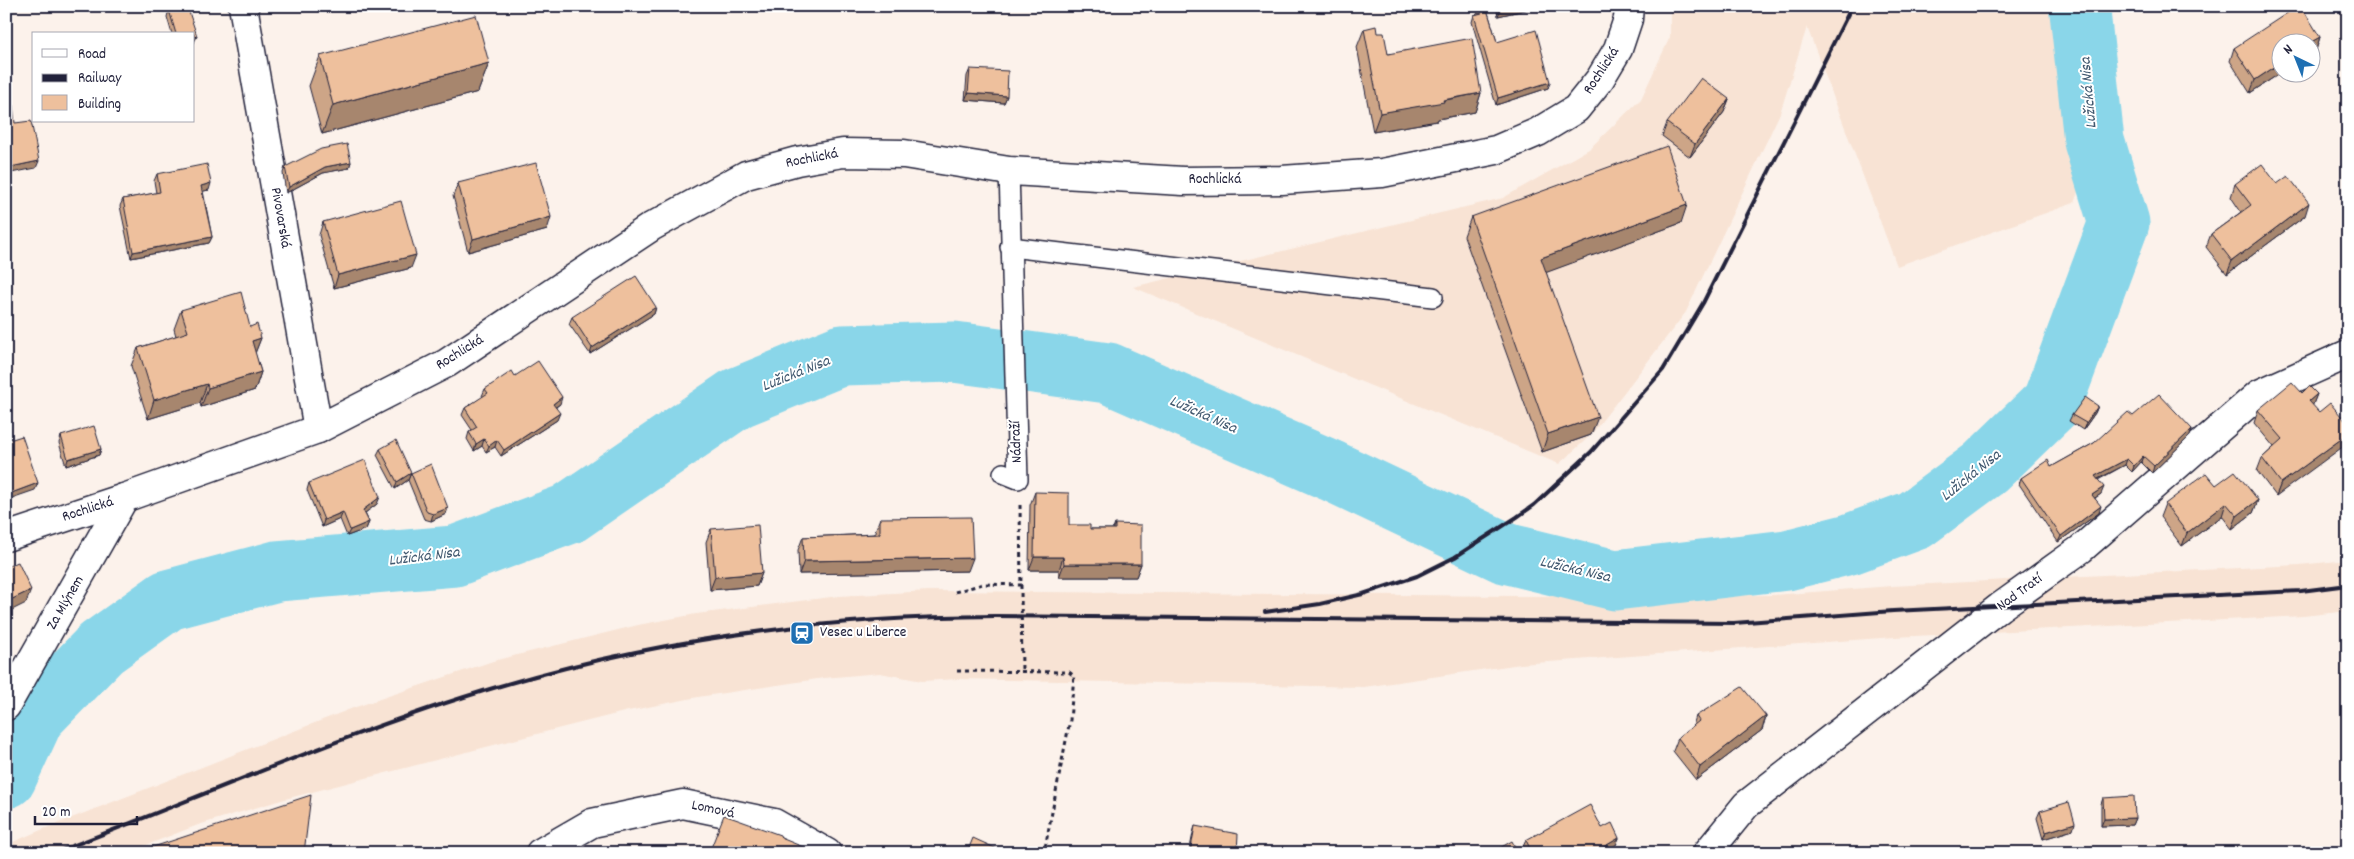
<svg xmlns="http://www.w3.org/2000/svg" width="2354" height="859" viewBox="0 0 2354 859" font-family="Dekko,sans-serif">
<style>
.built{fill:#f8e3d4}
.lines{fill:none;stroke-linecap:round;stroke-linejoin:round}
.river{stroke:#8ad6e9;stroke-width:61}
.lane-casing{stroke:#22223b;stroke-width:22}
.street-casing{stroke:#22223b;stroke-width:31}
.secondary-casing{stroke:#22223b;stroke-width:31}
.path{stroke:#22223b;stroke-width:3;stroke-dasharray:4 4;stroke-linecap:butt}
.lane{stroke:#fff;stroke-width:19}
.street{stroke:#fff;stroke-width:28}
.secondary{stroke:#fff;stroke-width:28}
.rail{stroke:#22223b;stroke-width:4}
.wall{fill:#cda587;stroke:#22223b}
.shaded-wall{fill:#a7866e;stroke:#22223b}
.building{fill:#eec09d;stroke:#22223b}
.labels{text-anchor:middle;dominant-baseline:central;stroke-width:4;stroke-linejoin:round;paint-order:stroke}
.street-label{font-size:15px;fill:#22223b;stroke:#fff}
.poi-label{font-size:15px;fill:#22223b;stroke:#fff;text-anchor:start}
.water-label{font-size:16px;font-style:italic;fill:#41586f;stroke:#fff}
</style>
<rect width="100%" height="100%" fill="#fcf2eb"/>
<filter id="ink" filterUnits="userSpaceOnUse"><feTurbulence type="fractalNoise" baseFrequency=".02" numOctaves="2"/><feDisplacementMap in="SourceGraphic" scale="10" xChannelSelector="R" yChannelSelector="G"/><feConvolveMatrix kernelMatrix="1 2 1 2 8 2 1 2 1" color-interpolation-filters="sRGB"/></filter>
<g filter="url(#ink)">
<g class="built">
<polygon points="1670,6 2103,6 2107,111 2074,203 1897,266 1807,27 1780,113 1686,312 1591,435 1559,464 1133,287 1503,198 1589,149 1641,99 1670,37"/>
<polygon points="2348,560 2348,611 2303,616 1895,637 1521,664 1364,687 958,679 922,681 880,673 824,678 698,697 628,711 525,737 285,799 198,825 126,853 6,853 6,845 41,830 353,708 493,661 638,625 696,614 839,596 929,591 1516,596 1774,595 1892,586 2299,565"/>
</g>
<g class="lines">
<polyline class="river" points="6,778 34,717 101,648 168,600 277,571 455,556 568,514 737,398 842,355 954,352 1108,373 1332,471 1505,553 1615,580 1787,560 1850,544 1915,520 1985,468 2052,403 2119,223 2094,141 2080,12 2082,6"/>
<g class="lane-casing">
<g id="lane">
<polyline points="1010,247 1433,297"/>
<polyline points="1003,473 1018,479 1009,171"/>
</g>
</g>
<g class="street-casing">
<g id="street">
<polyline points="243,6 318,429"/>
<polyline points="6,706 124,498"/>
<polyline points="540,853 592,823 683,804 774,823 827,853"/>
<polyline points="1707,853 1746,805 2000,607 2081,549 2259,394 2348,354"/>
</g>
</g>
<g class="secondary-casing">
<polyline id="secondary" points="6,537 124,498 318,429 447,363 651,227 746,175 797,161 843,153 904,154 1009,171 1183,181 1282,180 1382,173 1496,150 1538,132 1576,109 1600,79 1618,49 1628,19 1629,6"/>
</g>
<g class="path">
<polyline points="1020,505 1022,672"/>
<polyline points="955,592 983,584 1022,585"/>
<polyline points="957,671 1069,672 1074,676 1070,720 1044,853"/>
</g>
<use href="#lane" class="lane"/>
<use href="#street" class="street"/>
<use href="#secondary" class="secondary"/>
<g class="rail">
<polyline points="1265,612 1320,604 1363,594 1417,576 1455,557 1517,517 1534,505 1591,452 1663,370 1703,303 1852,6"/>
<path d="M54,853C202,797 348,731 500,686C661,638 827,617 995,616L1734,623L1893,611L2301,591L2348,585"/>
</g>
</g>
<g class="wall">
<polygon points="1478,6 1486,6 1497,42 1550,82 1548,88 1496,105 1472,22 1474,15 1478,14 1477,10"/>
<polygon points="1496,6 1542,6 1498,16"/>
<polygon points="169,10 197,36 194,42 194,43 194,34 172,34 167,17"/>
<polygon points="1364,29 1377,33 1388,54 1481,93 1475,112 1438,119 1437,121 1373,132 1357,47"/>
<polygon points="2320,37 2316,50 2312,52 2312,42 2282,42 2282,72 2250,93 2230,61 2234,48"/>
<polygon points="320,56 489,63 478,92 322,134 309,86"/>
<polygon points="970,69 1007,96 1004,103 965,100 967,76"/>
<polygon points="1729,99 1724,112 1690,157 1662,136 1667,123"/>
<polygon points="351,162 349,168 323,173 286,193 283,173 285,167"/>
<polygon points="157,174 209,190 203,191 212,237 209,243 131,258 120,206 123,199 156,193 154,181"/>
<polygon points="458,183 547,230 468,252 453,196"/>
<polygon points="2235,184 2305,216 2227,274 2206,247 2211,234 2241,212 2231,197"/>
<polygon points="1471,217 1681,223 1546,272 1591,435 1542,452 1464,236"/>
<polygon points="323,222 411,268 334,288 319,235"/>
<polygon points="656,307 654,314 590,354 569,324 572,317"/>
<polygon points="181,310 250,327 261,338 255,353 261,372 255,390 201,407 200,403 148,419 131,366 138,348 176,336 174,329"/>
<polygon points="515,376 560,404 556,407 557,420 501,456 495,447 486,452 482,446 474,451 467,439 469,432 472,430 462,415 465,408 483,397 482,396 485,389"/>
<polygon points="2302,393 2317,394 2276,496 2257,471 2262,458 2274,447 2254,423 2258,410"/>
<polygon points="2098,406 2095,413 2083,430 2069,421 2072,415"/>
<polygon points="2133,416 2192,429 2190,436 2152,473 2141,462 2132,472 2125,465 2098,480 2101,494 2095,498 2099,513 2058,542 2019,484 2021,478 2051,467 2094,443"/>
<polygon points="61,436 101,449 99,455 66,466 59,443"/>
<polygon points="380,449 408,480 395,489 377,455"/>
<polygon points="411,473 446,514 431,521 424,519 408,480"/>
<polygon points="309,483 377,504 365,513 369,522 366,529 347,536 340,519 322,527 307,490"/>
<polygon points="2216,485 2258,500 2253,513 2232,529 2222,516 2182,546 2160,517 2165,504"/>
<polygon points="1035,492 1069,525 1090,529 1113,529 1115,524 1141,564 1136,577 1059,577 1059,570 1029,570 1030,505"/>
<polygon points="880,518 968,571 799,574 798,550 803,537 875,534 875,531"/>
<polygon points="711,529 762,573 757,586 710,590 706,542"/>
<polygon points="1696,716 1766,716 1762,730 1696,780 1673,751 1678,738 1693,726"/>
<polygon points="2103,798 2135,818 2132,825 2101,826 2101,804"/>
<polygon points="2040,811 2073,830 2043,839 2037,818"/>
<polygon points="1195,826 1237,853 1189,853 1193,833"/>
<polygon points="1602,828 1619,838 1616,845 1602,853 1526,853 1523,847 1526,840"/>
</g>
<g class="shaded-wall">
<polygon points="1502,6 1542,6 1498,16"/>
<polygon points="1751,6 1760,6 1750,10"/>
<polygon points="197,36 194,42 194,43 194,37"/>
<polygon points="2320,37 2316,50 2312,52 2311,42"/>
<polygon points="2282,62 2282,72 2250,93 2255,80"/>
<polygon points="489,63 478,92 322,134 333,105"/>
<polygon points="1550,82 1548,88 1496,105 1498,98"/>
<polygon points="968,93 1007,96 1004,103 965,100"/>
<polygon points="1481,93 1475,112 1438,119 1437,121 1373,132 1380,113"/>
<polygon points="1729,99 1724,112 1690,157 1695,144"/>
<polygon points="39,161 36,168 6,174 6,168"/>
<polygon points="351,162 349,168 323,173 286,193 289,187 325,167"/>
<polygon points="211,183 209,190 199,192 201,186"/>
<polygon points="2309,203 2305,216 2227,274 2232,261"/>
<polygon points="1687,205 1681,223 1534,277 1541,258"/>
<polygon points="551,217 547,230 468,252 473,239"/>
<polygon points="212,237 209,243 131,258 133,252"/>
<polygon points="416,255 411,268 334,288 338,275"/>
<polygon points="656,307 654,314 590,354 592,348"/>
<polygon points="261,338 254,356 252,341"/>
<polygon points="261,372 255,390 201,407 208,388"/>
<polygon points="207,384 200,403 148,419 154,400"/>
<polygon points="2317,394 2312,407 2309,401"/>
<polygon points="562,397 560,404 551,410 553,404"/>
<polygon points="2098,406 2095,413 2083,430 2086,423"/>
<polygon points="560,413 557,420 501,456 504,450"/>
<polygon points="1598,417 1591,435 1542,452 1548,434"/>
<polygon points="2192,429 2190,436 2152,473 2154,466"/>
<polygon points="2348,434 2348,443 2276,496 2281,483"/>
<polygon points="484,439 482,446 474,451 476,444"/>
<polygon points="497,440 495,447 486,452 489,446"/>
<polygon points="101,449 99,455 66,466 68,459"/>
<polygon points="2143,456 2141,462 2132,472 2134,466"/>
<polygon points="2127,459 2125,465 2092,482 2095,476"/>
<polygon points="411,473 408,480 395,489 397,482"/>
<polygon points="38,483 35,490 6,500 6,495"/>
<polygon points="2104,487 2101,494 2090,501 2092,495"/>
<polygon points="380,497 377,504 361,516 363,510"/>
<polygon points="2258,500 2253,513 2232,529 2237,516"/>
<polygon points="2226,503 2222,516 2182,546 2187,533"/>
<polygon points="2101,506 2099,513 2058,542 2061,536"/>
<polygon points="448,508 446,514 431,521 433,514"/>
<polygon points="343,512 340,519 322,527 324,520"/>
<polygon points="369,522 366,529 347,536 350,530"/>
<polygon points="1034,557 1063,557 1059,570 1029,570"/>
<polygon points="973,558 968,571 799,574 804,561"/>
<polygon points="1064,564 1141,564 1136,577 1059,577"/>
<polygon points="762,573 757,586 710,590 715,577"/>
<polygon points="31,590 26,603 6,613 6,602"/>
<polygon points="1766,716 1762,730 1696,780 1700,767"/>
<polygon points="2135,818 2132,825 2101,826 2104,819"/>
<polygon points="2075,823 2073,830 2043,839 2046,832"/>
<polygon points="1619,838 1616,845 1602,853 1593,853"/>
</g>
<g class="building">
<polygon points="185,6 187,6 197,36 194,37 194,34 176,34 169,10"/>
<polygon points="1480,6 1486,6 1497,42 1536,30 1550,82 1498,98 1474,15 1482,13"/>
<polygon points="2298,6 2301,6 2320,37 2311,42 2282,42 2282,62 2255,80 2234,48"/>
<polygon points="476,15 489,63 333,105 320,56"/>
<polygon points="1376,26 1377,33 1384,33 1388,54 1472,38 1481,93 1443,100 1444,102 1380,113 1364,29"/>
<polygon points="970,69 1008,71 1007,96 968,93"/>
<polygon points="1701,78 1729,99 1695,144 1667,123"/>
<polygon points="13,105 15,123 31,121 39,161 6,168 6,107"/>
<polygon points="347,144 351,162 325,167 289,187 285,167 321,149"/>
<polygon points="1667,146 1687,205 1541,258 1598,417 1548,434 1471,217"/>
<polygon points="536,163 551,217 473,239 458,183"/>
<polygon points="207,164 211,183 201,186 212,237 133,252 123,199 160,192 157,174"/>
<polygon points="2262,164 2277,184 2288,176 2309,203 2232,261 2211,234 2251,205 2235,184"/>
<polygon points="401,201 416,255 338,275 323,222"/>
<polygon points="636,276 656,307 592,348 572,317"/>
<polygon points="241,292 250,327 257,324 261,338 252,341 261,372 208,388 207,384 154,400 138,348 188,332 181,310"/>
<polygon points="538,361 562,397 553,404 560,413 504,450 497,440 489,446 484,439 476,444 469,432 477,427 465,408 488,393 485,389 512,371 515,376"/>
<polygon points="2292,382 2302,393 2309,386 2317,394 2309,401 2319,412 2330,403 2348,424 2348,434 2281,483 2262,458 2283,439 2258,410"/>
<polygon points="2159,394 2192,429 2154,466 2143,456 2134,466 2127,459 2095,476 2104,487 2092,495 2101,506 2061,536 2021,478 2048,460 2051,467 2094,443 2128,412 2133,416"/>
<polygon points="2085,397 2098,406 2086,423 2072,415"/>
<polygon points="94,426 101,449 68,459 61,436"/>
<polygon points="22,436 38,483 6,495 6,441"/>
<polygon points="396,440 411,473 397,482 380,449"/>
<polygon points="365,460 380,497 363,510 369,522 350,530 343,512 324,520 309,483"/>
<polygon points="431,464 448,508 433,514 427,512 411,473"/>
<polygon points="2235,471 2258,500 2237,516 2226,503 2187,533 2165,504 2206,473 2216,485"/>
<polygon points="1035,492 1069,493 1069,525 1090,525 1090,529 1115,529 1115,524 1141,525 1141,564 1064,564 1063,557 1034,557"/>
<polygon points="971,517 973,558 804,561 803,537 880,534 880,518"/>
<polygon points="758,525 762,573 715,577 711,529"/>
<polygon points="18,562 31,590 6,602 6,567"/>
<polygon points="1742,687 1766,716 1700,767 1678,738 1699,721 1696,716"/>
<polygon points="311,795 304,853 135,853"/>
<polygon points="2134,796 2135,818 2104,819 2103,798"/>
<polygon points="2069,802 2075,823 2046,832 2040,811"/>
<polygon points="1590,805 1602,828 1612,823 1619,838 1593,853 1532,853 1526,840"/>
<polygon points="724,815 780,835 781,838 808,849 807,853 709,853"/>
<polygon points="1195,826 1238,834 1237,853 1190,853"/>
<polygon points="973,838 1006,853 967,853"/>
<polygon points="1512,841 1518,853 1494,853 1493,852"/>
</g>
</g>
<defs>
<g id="station-square" transform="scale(1.25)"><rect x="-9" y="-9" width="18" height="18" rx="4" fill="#1f6fb2" stroke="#fff"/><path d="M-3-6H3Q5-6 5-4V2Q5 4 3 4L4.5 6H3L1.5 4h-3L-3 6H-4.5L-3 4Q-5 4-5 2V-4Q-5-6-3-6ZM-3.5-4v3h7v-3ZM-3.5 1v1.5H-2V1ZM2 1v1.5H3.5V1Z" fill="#fff"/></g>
</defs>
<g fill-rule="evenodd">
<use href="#station-square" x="802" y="633"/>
</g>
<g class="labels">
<g class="street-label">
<text transform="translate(1602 71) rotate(-57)">Rochlická</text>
<text transform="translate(812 159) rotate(-11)">Rochlická</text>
<text x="1215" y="180">Rochlická</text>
<text transform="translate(280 218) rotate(80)">Pivovarská</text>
<text transform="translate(460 353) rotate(-32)">Rochlická</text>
<text transform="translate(1017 442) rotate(-92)">Nádraží</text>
<text transform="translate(88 510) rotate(-18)">Rochlická</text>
<text transform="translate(2020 593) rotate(-36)">Nad Tratí</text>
<text transform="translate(66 603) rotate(-60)">Za Mlýnem</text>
<text transform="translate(713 810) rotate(12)">Lomová</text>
</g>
<g class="poi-label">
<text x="820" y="633">Vesec u Liberce</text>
</g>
<g class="water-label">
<text transform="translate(2089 93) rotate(-95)">Lužická Nisa</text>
<text transform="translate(796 374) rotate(-22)">Lužická Nisa</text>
<text transform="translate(1203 415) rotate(24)">Lužická Nisa</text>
<text transform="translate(1971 476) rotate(-39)">Lužická Nisa</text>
<text transform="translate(424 557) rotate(-7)">Lužická Nisa</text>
<text transform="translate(1575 570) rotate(13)">Lužická Nisa</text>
</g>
</g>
<rect width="2354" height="859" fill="none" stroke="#fff" stroke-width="25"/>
<rect x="12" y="12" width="2329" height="834" fill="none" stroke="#22223b" stroke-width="2" filter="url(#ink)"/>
<rect x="32" y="32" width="162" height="90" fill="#ffffff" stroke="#a7a7b1"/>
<rect x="42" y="49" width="25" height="8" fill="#ffffff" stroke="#a7a7b1"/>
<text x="78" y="58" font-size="15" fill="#22223b">Road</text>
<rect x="42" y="74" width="25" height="8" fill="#22223b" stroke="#a7a7b1"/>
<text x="78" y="82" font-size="15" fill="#22223b">Railway</text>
<rect x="42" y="95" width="25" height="15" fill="#eec09d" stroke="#a7a7b1"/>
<text x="78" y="108" font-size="15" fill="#22223b">Building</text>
<g transform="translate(2296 58) rotate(317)"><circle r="24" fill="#ffffff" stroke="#a7a7b1"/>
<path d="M0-4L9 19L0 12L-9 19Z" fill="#1f6fb2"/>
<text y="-8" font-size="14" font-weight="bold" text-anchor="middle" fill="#22223b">N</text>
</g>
<path d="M35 816v8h102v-8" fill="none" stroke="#22223b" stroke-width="2.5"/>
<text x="42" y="816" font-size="15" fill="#22223b" stroke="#ffffff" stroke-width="4" paint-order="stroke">20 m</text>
</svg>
